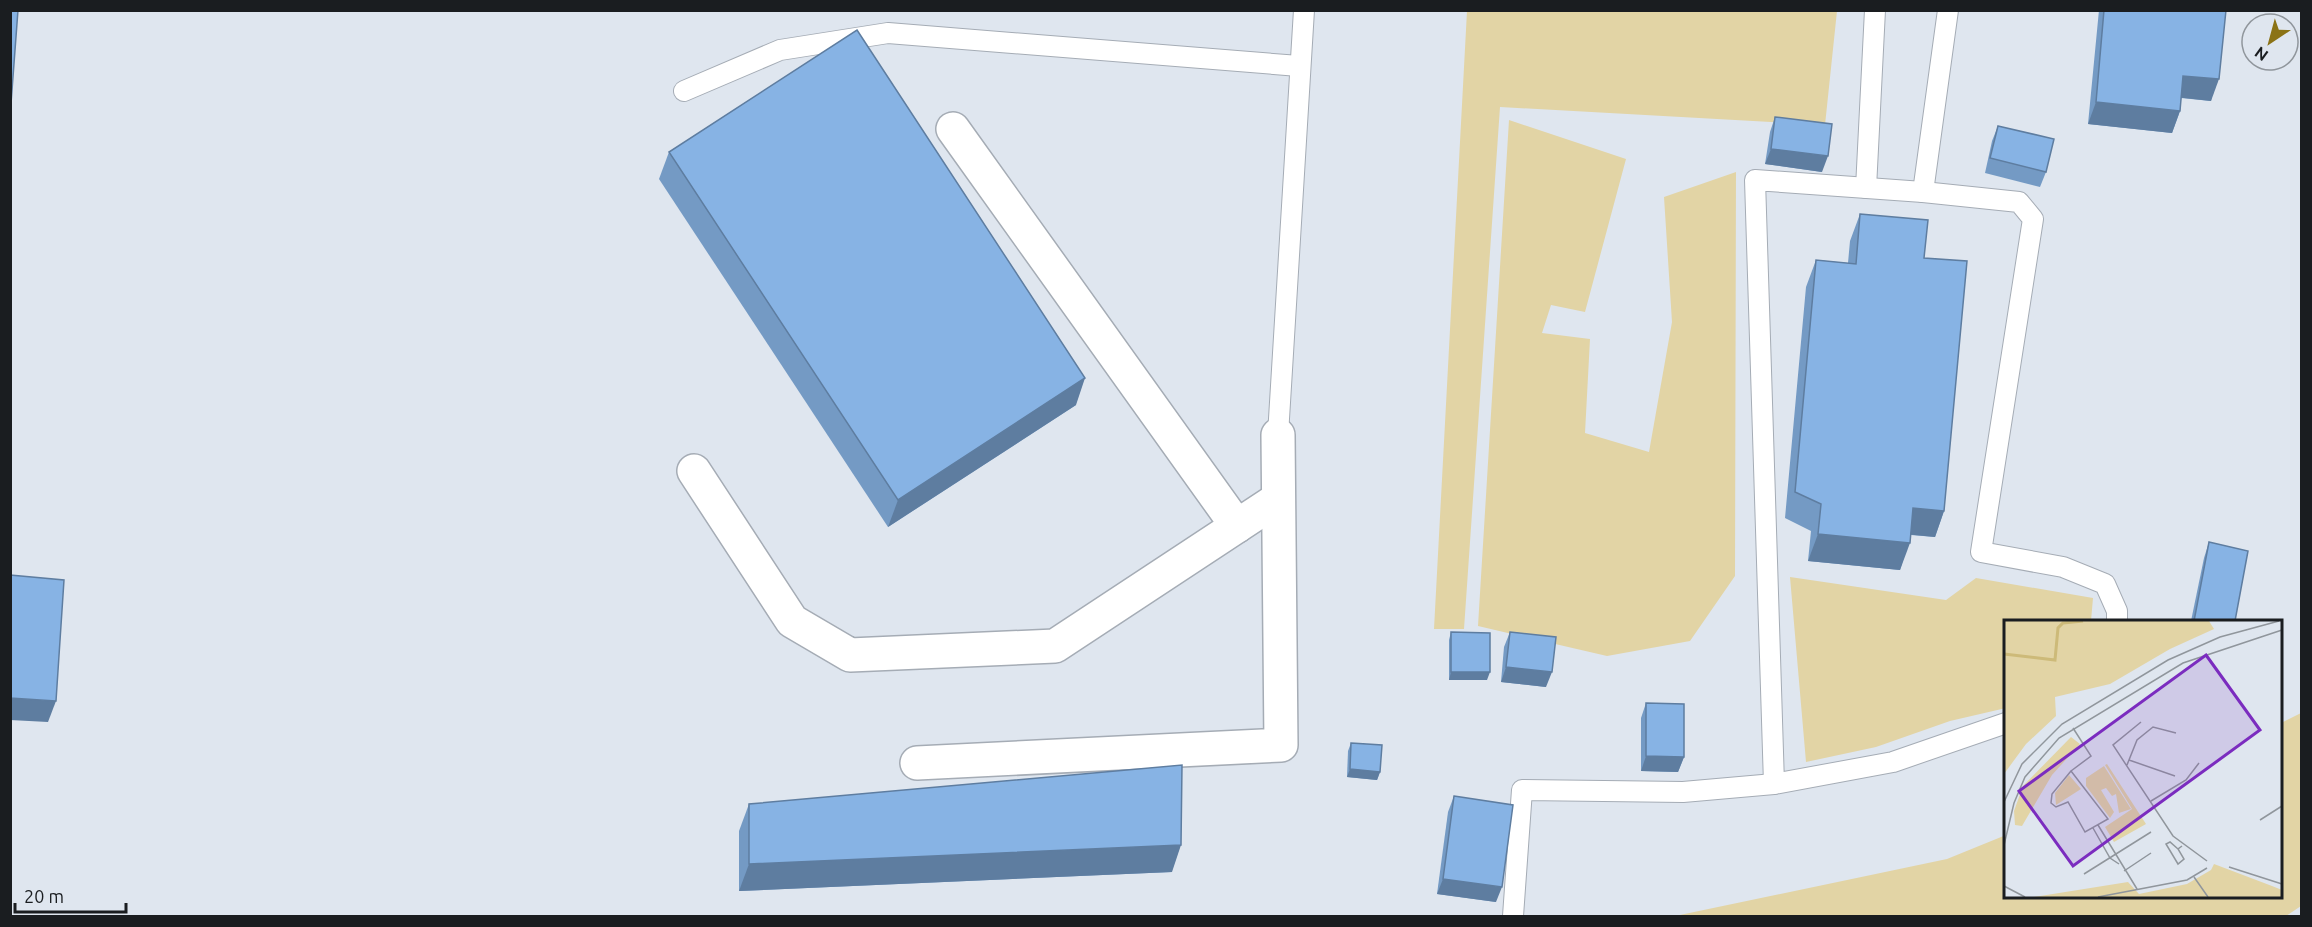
<svg xmlns="http://www.w3.org/2000/svg" width="2312" height="927" viewBox="0 0 2312 927" font-family="Ubuntu,sans-serif">
<style>
.green{fill:#e2d4a5}
.lines{fill:none;stroke-linecap:round;stroke-linejoin:round}
.service-casing{stroke:#a5acb5;stroke-width:22}
.minor-casing{stroke:#a5acb5;stroke-width:36}
.service{stroke:#fff;stroke-width:20}
.minor{stroke:#fff;stroke-width:33}
.wall{fill:#749ac4}
.shaded-wall{fill:#5e7da0}
.building{fill:#87b3e4;stroke:#5e7da0;stroke-width:1.5}
.inset-river{fill:none;stroke:#cdba79;stroke-width:3}
.inset-road{fill:none;stroke:#90969c;stroke-width:1.5}
.view{fill:#7b2cbf;fill-opacity:0.15;stroke:#7b2cbf;stroke-width:3}
.inset-edge{fill:none;stroke:#1a1d20;stroke-width:3}
</style>
<rect width="100%" height="100%" fill="#dfe6ef"/>
<g class="green">
<polygon points="1467,11 1837,11 1825,125 1500,107 1464,629 1434,629"/>
<polygon points="1509,120 1626,159 1585,312 1551,305 1542,333 1590,339 1585,433 1649,452 1672,322 1664,197 1736,172 1735,576 1690,641 1607,656 1478,626"/>
<polygon points="1790,577 1946,600 1976,578 2093,598 2091,621 2006,621 2006,708 1950,721 1876,747 1806,762"/>
<polygon points="2301,713 2301,906 2286,916 1675,916 1947,859 2006,835 2006,896 2280,896 2281,723"/>
</g>
<g class="lines">
<g class="service-casing">
<g id="service">
<polyline points="684,91 780,50 888,33 1299,66"/>
<polyline points="1866,188 1875,10"/>
<polyline points="1923,192 1948,10"/>
<polyline points="1278,435 1304,10"/>
<polyline points="2006,723 1893,762 1774,784 1755,180 1923,192 2019,202 2033,219 1981,552 2063,567 2105,584 2117,611 2117,621"/>
<polyline points="1513,916 1522,790 1683,792 1774,784"/>
</g>
</g>
<g class="minor-casing">
<g id="minor">
<polyline points="953,129 1237,526"/>
<polyline points="694,471 792,621 850,655 1055,646 1278,499"/>
<polyline points="917,763 1281,745 1278,435"/>
</g>
</g>
<use href="#service" class="service"/>
<use href="#minor" class="minor"/>
</g>
<g class="wall">
<polygon points="2099,10 2226,10 2211,101 2181,98 2180,111 2172,133 2088,124"/>
<polygon points="1775,117 1822,172 1765,164 1770,132"/>
<polygon points="1998,126 2046,172 2040,187 1985,173 1992,141"/>
<polygon points="669,152 1076,405 888,527 659,179"/>
<polygon points="1860,214 1924,258 1944,511 1935,537 1911,535 1900,570 1808,561 1811,531 1785,518 1806,287 1816,260 1848,263 1850,241"/>
<polygon points="2209,542 2235,621 2191,621 2204,558"/>
<polygon points="1451,632 1487,680 1449,680 1449,640"/>
<polygon points="1510,632 1546,687 1501,682 1504,647"/>
<polygon points="1646,703 1684,757 1678,772 1641,771 1641,718"/>
<polygon points="1351,743 1380,772 1377,780 1347,777 1348,751"/>
<polygon points="1454,796 1496,902 1437,894 1448,812"/>
<polygon points="749,804 1172,872 739,891 739,831"/>
</g>
<g class="shaded-wall">
<polygon points="2183,76 2219,79 2211,101 2175,97"/>
<polygon points="2096,102 2180,111 2172,133 2088,124"/>
<polygon points="1771,149 1828,156 1822,172 1765,164"/>
<polygon points="1085,378 1076,405 888,527 898,500"/>
<polygon points="1913,508 1944,511 1935,537 1904,534"/>
<polygon points="1818,534 1910,543 1900,570 1808,561"/>
<polygon points="1506,667 1552,672 1546,687 1501,682"/>
<polygon points="1451,672 1490,672 1487,680 1449,680"/>
<polygon points="10,698 56,701 48,722 10,720"/>
<polygon points="1646,756 1684,757 1678,772 1641,771"/>
<polygon points="1350,769 1380,772 1377,780 1347,777"/>
<polygon points="1181,845 1172,872 739,891 749,864"/>
<polygon points="1443,879 1502,887 1496,902 1437,894"/>
</g>
<g class="building">
<polygon points="10,10 18,10 10,117"/>
<polygon points="2104,10 2226,10 2219,79 2183,76 2180,111 2096,102"/>
<polygon points="857,30 1085,378 898,500 669,152"/>
<polygon points="1775,117 1832,124 1828,156 1771,149"/>
<polygon points="1998,126 2054,139 2046,172 1990,158"/>
<polygon points="1860,214 1928,220 1924,258 1967,261 1944,511 1913,508 1910,543 1818,534 1821,504 1795,492 1816,260 1856,264"/>
<polygon points="2209,542 2248,551 2235,621 2194,621"/>
<polygon points="10,575 64,580 56,701 10,698"/>
<polygon points="1451,632 1490,633 1490,672 1451,672"/>
<polygon points="1510,632 1556,637 1552,672 1506,667"/>
<polygon points="1646,703 1684,704 1684,757 1646,756"/>
<polygon points="1351,743 1382,745 1380,772 1350,769"/>
<polygon points="1182,765 1181,845 749,864 749,804"/>
<polygon points="1454,796 1513,805 1502,887 1443,879"/>
</g>
<g transform="translate(2004 620)">
<rect width="278" height="278" fill="#dfe6ef"/>
<path d="M67,117L76,124L48,155L18,206L11,205L10,191L19,166ZM103,144L142,204L110,222L101,207L128,189L101,145ZM100,146L127,189L115,193L112,174L108,176L102,168L97,170L110,192L106,198L82,166V158ZM65,155L77,169L52,185L51,173Z" fill="#e2d4a5"/>
<path d="M210,244L268,266L278,270L277,277H30L124,262L135,274L183,264L207,250Z" fill="#e2d4a5"/>
<path d="M0,1H205L210,9L166,29L106,64L51,77L52,96L22,124L0,154Z" fill="#e2d4a5"/>
<path class="inset-river" d="M0,34L51,40L54,8L59,3L79,1"/>
<path class="inset-road" d="M137,102L109,125L169,216L203,241M125,140L171,156M123,145L133,120L149,107L172,113M67,151L104,199L81,212L64,182L52,187L47,183L48,174ZM67,151L87,136L69,108M147,181L182,160L195,143M0,182L18,144L58,104L164,40L216,17L275,1M256,200L278,186M94,205L133,269M89,208L106,238L115,244M0,225L10,183L21,157L55,118L179,43L278,10M174,229L166,222L162,224L174,244L180,239L174,229L178,226M225,247L278,264M120,251L147,233M80,254L147,212M190,257L204,277M0,266L21,277M94,277L183,260L203,248"/>
<path class="view" d="M202,35L256,110L69,246L15,171Z"/>
<rect width="278" height="278" class="inset-edge"/>
</g>
<rect width="2312" height="927" fill="none" stroke="#1a1d20" stroke-width="24"/>
<g transform="translate(2270 42) rotate(216)"><circle r="28" fill="#dfe6ef" stroke="#90969c" stroke-width="1.5"/>
<path d="M0-4.5L10 22L0 15L-10 22Z" fill="#8b7316"/>
<text y="-9" font-size="16" font-weight="bold" text-anchor="middle" fill="#1a1d20">N</text>
</g>
<path d="M15 903v9h111v-9" fill="none" stroke="#1a1d20" stroke-width="3"/>
<text x="24" y="903" font-size="18" fill="#1a1d20" stroke="#dfe6ef" stroke-width="4.5" paint-order="stroke">20 m</text>
</svg>
